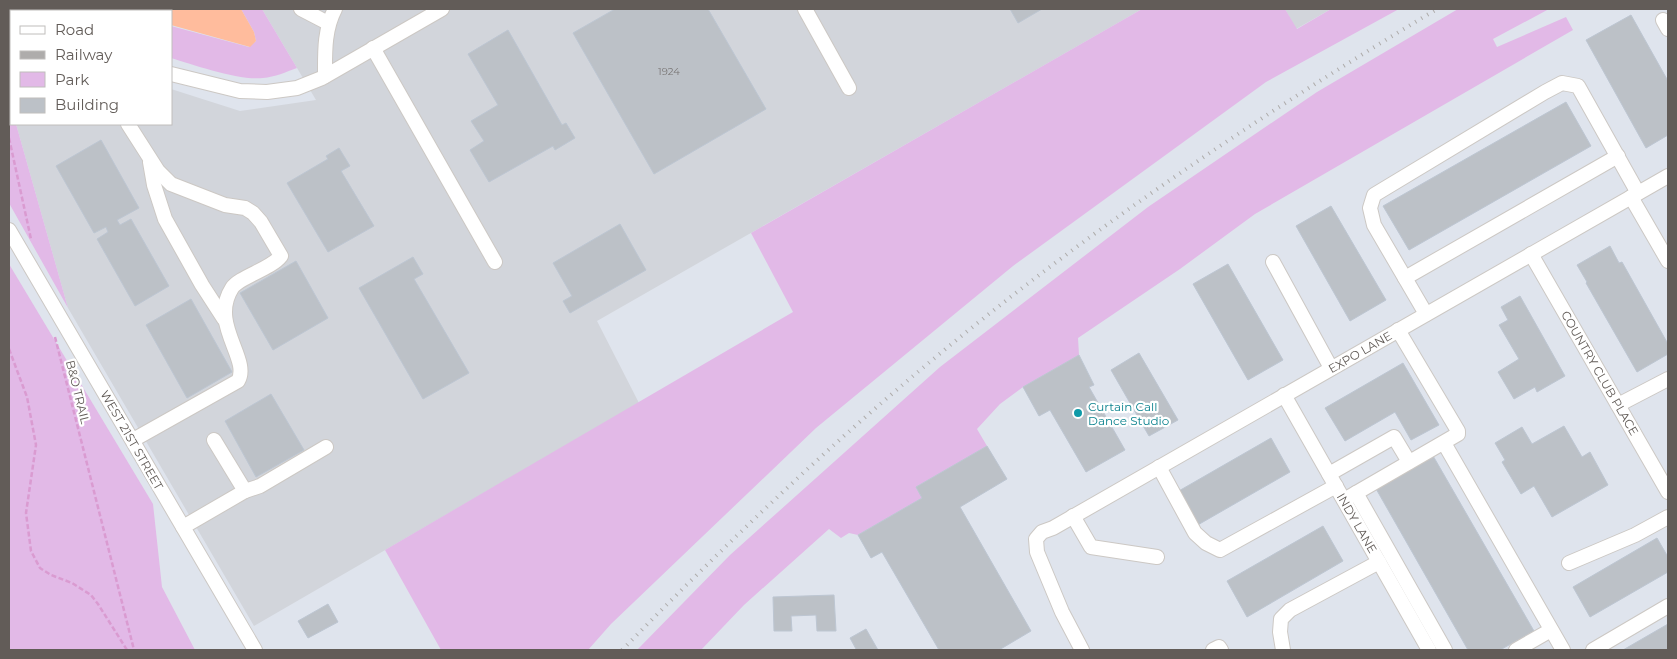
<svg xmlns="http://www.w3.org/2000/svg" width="1677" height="659" viewBox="0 0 1677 659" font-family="Montserrat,sans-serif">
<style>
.industrial{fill:#d2d5db}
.green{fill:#e2b9e7}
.water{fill:#ffbc9d}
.building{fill:#bcc1c7;stroke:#bdc6d2}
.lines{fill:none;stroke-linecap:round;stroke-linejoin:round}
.minor-casing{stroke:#ccc8c4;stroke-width:16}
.path{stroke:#da9bd1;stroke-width:2.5;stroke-dasharray:5 2.5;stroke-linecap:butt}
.minor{stroke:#fff;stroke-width:14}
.rail{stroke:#aeacab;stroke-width:4;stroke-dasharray:1 6;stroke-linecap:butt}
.culture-dot{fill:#0f9aa8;stroke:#fff;stroke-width:2}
.labels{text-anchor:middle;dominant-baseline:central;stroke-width:4.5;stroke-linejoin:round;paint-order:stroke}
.number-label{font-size:10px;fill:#787574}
.street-label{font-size:12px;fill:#625c58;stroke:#fff}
.culture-label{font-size:12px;fill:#0d838f;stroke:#fff;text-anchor:start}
</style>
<rect width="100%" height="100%" fill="#dfe4ed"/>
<g class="industrial">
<polygon points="262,9 1142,9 597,321 639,403 254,626 68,308 16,124 171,124 171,89 240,111 316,100"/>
<polygon points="1285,9 1331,9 1296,29"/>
</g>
<g class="green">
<path d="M241,9H262L297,68C286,72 275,77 263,78C240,81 194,65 171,58V26L249,47L256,41L254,32Z"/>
<polygon points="1142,9 1285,9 1297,29 1331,9 1399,9 1266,82 1013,266 816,428 611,624 588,650 441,650 385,550 793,312 751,233"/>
<polygon points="1458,9 1549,9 1493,39 1497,47 1566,17 1573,30 1255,214 1180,269 1078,338 1079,355 1023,387 1000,404 977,429 987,446 916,487 922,498 858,535 849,533 841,538 829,529 744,605 701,650 637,650 730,555 940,367 1148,207 1317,92"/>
<polygon points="9,99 11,108 11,124 16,124 68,308 9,203"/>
<polygon points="9,264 153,504 162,587 195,650 9,650"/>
</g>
<polygon class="water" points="45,9 241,9 254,32 256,41 250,47 171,25 171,11 47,11"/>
<g class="building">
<polygon points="615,9 708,9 766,109 654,174 573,33"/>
<polygon points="1010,9 1042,9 1018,23"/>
<polygon points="1631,15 1668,81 1668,135 1646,148 1586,40"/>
<polygon points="508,30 562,125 566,123 575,138 555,150 553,146 489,182 470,150 484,141 471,121 498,105 468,54"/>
<polygon points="1566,102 1591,146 1409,250 1383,206"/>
<polygon points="101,140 139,208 117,220 120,225 131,219 169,286 135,306 97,239 108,232 106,227 94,233 56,166"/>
<polygon points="339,148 350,166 341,171 374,226 328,252 287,183 328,159 326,156"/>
<polygon points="1331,206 1386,300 1350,321 1296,226"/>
<polygon points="620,224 646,270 570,313 563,301 572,296 553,263"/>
<polygon points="1610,246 1619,263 1622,262 1668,344 1668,354 1637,372 1586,283 1587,282 1577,265"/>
<polygon points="413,257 423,274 414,279 469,373 423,399 359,288"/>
<polygon points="296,261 328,318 273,350 240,293"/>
<polygon points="1228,264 1283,360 1248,380 1193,284"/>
<polygon points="1520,296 1565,376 1537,392 1535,387 1514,399 1498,372 1519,359 1499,325 1508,320 1501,307"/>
<polygon points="191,299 232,372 187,398 146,325"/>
<polygon points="1139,353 1178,420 1149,436 1111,370"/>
<polygon points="1079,355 1094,385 1089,387 1125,450 1086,472 1050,410 1039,416 1023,387"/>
<polygon points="1403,363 1439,425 1411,440 1395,412 1345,441 1325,408"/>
<polygon points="271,394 304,450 256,477 225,421"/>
<polygon points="1564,426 1582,457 1590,452 1608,485 1552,517 1534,486 1521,494 1502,462 1505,460 1495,443 1522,427 1532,444"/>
<polygon points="1271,438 1290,472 1196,526 1177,492"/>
<polygon points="987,446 1007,479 960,507 1031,631 999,650 939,650 882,552 871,558 858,535 922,498 916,487"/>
<polygon points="1432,454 1534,631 1500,650 1468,650 1375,487"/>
<polygon points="1323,526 1343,561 1247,617 1227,581"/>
<polygon points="1657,538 1668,557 1668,572 1590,617 1573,587"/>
<polygon points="834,595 836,631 817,631 816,615 791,616 792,631 774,631 773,597"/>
<polygon points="328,604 338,622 308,638 298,621"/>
<polygon points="1668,624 1668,650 1623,650"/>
<polygon points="866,629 878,650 855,650 856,649 850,638"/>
</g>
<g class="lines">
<g class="minor-casing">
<g id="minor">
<polyline points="301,9 328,23"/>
<polyline points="805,9 849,88"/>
<polyline points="1663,20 1668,29"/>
<polyline points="373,48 495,262"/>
<polyline points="171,74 240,91 267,92 297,88 322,78 442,9"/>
<path d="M325,76C325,53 324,30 335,9"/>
<polyline points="9,77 11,76"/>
<path d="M128,124L158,171L171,184L225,205L245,208L253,213L261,222L281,256C271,269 239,277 232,288C209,324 251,359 238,381L133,440"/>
<polyline points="150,162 154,185 165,219 202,285 224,319"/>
<polyline points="1631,197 1668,261"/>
<polyline points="9,230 255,650"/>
<polyline points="1531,254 1668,492"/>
<polyline points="1273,262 1331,368"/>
<polyline points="1405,278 1618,156"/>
<polyline points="1426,314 1374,225 1370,208 1374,195 1545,92 1562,83 1578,86 1638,193"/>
<polyline points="1284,395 1429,650"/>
<polyline points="1618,405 1668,379"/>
<polyline points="1444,443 1563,650"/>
<polyline points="1159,467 1195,533 1206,543 1220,550 1336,486"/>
<polyline points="1329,474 1394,437 1409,462"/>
<polyline points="245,491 260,486 326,447"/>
<polyline points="1356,493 1445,650"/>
<polyline points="1344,500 1458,434 1458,431 1398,330"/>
<polyline points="1073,516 1091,547 1157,557"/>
<polyline points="183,527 245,491 214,440"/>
<polyline points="1569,563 1635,535 1668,517"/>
<polyline points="1082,650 1062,612 1037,552 1036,539 1042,532 1053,528 1668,176"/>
<polyline points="1213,650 1219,647 1221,650"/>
<polyline points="1283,650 1280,632 1281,619 1290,610 1379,562"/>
<polyline points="1516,650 1551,630"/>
<polyline points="1593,650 1668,606"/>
</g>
</g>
<g class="path">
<polyline points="9,138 31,239"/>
<polyline points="55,337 134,650"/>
<polyline points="9,349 27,397 36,445 26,513 31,551 40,568 51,575 72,583 91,595 98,604 127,650"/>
</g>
<use href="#minor" class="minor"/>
<path class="rail" d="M622,650C717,553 815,458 919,371C1081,235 1256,117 1437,9"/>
</g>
<circle class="culture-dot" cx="1078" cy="413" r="5"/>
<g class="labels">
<g class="number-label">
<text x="669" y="71">1924</text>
</g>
<g class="street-label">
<text transform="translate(1360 352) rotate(-30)">EXPO LANE</text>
<text transform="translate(1600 373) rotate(60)">COUNTRY CLUB PLACE</text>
<text transform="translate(78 392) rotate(76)">B&amp;O TRAIL</text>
<text transform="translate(132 440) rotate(60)">WEST 21ST STREET</text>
<text transform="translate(1357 523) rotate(60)">INDY LANE</text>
</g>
<g class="culture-label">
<text x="1088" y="406">Curtain Call<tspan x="1088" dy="14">Dance Studio</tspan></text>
</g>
</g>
<rect width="1677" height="659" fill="none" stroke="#625c58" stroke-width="20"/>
<rect x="10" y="10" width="162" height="115" fill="#ffffff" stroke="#c0bebc"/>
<rect x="20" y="26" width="25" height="8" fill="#ffffff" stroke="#c0bebc"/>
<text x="55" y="35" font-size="15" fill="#625c58">Road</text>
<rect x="20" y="51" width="25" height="8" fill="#aeacab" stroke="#c0bebc"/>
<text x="55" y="60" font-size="15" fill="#625c58">Railway</text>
<rect x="20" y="72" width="25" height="15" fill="#e2b9e7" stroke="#c0bebc"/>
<text x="55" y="85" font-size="15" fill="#625c58">Park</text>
<rect x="20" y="98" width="25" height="15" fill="#bcc1c7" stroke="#c0bebc"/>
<text x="55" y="110" font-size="15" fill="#625c58">Building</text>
</svg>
